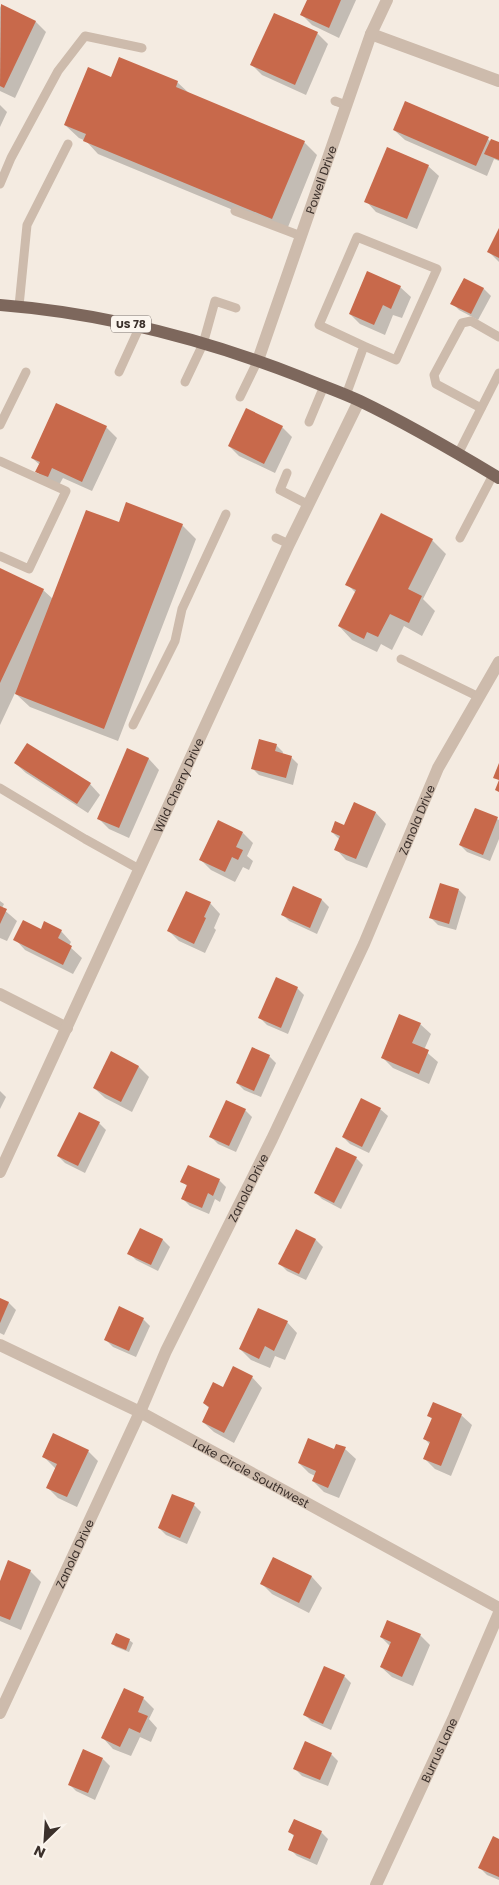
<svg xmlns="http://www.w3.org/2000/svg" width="499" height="1885" viewBox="0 0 499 1885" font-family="Poppins,sans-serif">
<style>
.shadow{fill:#0003}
.building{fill:#c8694b}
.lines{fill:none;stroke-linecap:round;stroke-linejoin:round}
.service{stroke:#cdbbac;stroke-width:9}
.minor{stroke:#cdbbac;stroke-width:12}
.primary{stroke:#7d675c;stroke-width:12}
.labels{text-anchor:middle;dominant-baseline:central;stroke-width:4;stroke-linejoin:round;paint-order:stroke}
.shield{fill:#fbf5ee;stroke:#756b66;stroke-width:1}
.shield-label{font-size:11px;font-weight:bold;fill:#3b302b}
.street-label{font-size:12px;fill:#3b302b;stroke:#fbf5ee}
</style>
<rect width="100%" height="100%" fill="#f4ebe1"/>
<g class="shadow">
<polygon points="308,0 356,0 339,38 312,25 302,15"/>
<polygon points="1,5 36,22 46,32 15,98 0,91 0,8"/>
<polygon points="275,14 317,33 328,44 306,95 262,75 252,65"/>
<polygon points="111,78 177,82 190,94 304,142 317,155 286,232 98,154 86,141 79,138 65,125"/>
<polygon points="0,105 7,112 0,127"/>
<polygon points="394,130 488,139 491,142 499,143 499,161 494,159 487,176 405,140"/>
<polygon points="428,166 439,176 417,229 376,212 366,201"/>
<polygon points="499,230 499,262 489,252"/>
<polygon points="464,279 484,289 491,296 478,320 459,310 452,303"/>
<polygon points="400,287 411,297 402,318 393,315 385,335 360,324 350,314"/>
<polygon points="106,427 117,438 92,491 63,478 58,487 47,482 37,472 40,465 32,458"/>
<polygon points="282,427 292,437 275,473 239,456 229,446"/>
<polygon points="382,515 432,540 446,554 423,599 435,611 422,636 404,626 392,650 381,644 377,652 352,640 339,626 356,593 347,584"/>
<polygon points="119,524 182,525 196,539 118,741 30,707 15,693 0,725 0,570 43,590 53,599"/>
<polygon points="276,745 283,752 282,755 291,757 298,764 293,785 259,775 252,768"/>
<polygon points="128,750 149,759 159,770 129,838 109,829 98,818"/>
<polygon points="15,763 90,784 100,795 88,813 26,773"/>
<polygon points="354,804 376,813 386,824 367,868 346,860 336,849 340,840 332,832 345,826"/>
<polygon points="475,809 499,820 499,839 490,861 467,852 460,845"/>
<polygon points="243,833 253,843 247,856 253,861 249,870 243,867 235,882 211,870 201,860"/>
<polygon points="294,888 322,900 329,907 317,934 289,921 282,914"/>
<polygon points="459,890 466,897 456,930 438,925 431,918"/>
<polygon points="0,901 4,904 2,908 17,921 7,941 0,938"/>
<polygon points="210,903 220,914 214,928 216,930 205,953 179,941 168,930"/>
<polygon points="41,930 61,931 71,942 69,946 82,958 73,974 25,950 15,939"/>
<polygon points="297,988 304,995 288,1034 267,1025 260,1018"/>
<polygon points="420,1024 431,1034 424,1050 438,1062 429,1084 393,1068 382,1057"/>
<polygon points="112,1053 139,1067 149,1077 132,1112 105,1098 94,1088"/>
<polygon points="269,1056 276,1063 261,1097 244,1090 237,1083"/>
<polygon points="0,1091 6,1097 0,1109"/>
<polygon points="361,1100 380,1109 388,1116 369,1153 350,1144 343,1137"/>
<polygon points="245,1110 252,1117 236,1152 218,1144 211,1137"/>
<polygon points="99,1123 106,1130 85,1173 65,1163 58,1156"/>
<polygon points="356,1158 363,1165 341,1209 322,1199 315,1192"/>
<polygon points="219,1180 226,1187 220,1202 215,1199 209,1214 190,1206 183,1199 188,1187 182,1181"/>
<polygon points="141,1229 163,1240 170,1247 158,1271 136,1260 129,1253"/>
<polygon points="296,1231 316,1240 323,1247 306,1280 287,1271 280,1264"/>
<polygon points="0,1300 9,1303 16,1310 4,1335 0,1333"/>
<polygon points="143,1319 150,1326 136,1357 113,1347 106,1340"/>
<polygon points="287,1322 297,1333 285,1360 275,1356 270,1368 251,1360 240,1349"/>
<polygon points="252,1377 262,1388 234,1443 214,1432 203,1422 210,1409 204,1403 223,1389"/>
<polygon points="428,1415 461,1415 472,1425 451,1476 435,1469 425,1459 430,1445 425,1439 432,1419"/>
<polygon points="345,1449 356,1459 339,1498 324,1492 313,1481 315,1476 309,1473 299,1463"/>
<polygon points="88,1451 98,1461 77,1507 58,1498 48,1488 56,1469 44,1457"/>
<polygon points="194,1505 201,1512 187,1544 166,1535 159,1528"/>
<polygon points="274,1558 312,1577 322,1588 309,1613 272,1594 261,1583"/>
<polygon points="30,1571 41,1582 21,1630 0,1621 0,1584"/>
<polygon points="420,1635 430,1645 413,1686 392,1677 381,1667 390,1646 381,1637"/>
<polygon points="129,1640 133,1643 129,1652 116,1647 113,1644"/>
<polygon points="344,1676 351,1683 331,1730 311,1721 304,1714"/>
<polygon points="143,1698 154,1709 149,1719 157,1728 151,1742 140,1737 131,1756 113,1749 103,1738"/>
<polygon points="331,1754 338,1761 328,1786 302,1776 295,1769"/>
<polygon points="103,1759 110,1766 95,1800 76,1791 69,1784"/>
<polygon points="290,1832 321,1832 328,1839 317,1865 297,1856 290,1849 295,1837"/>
<polygon points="499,1840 499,1880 487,1875 480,1868"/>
</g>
<g class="building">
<polygon points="307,0 341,0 329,28 300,15"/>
<polygon points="1,4 36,21 4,88 0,86"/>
<polygon points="274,13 318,32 295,85 250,65"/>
<polygon points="119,57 178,81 176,87 305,141 272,219 83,141 86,134 64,125 88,67 111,77"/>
<polygon points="405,101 489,137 476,166 393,130"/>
<polygon points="491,139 499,142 499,160 484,154"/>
<polygon points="387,147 429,165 407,219 364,202"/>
<polygon points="499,228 499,258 487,252"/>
<polygon points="367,271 401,286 391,309 383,305 374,325 349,314"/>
<polygon points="464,278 484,288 471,314 450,304"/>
<polygon points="56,403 107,426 82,482 52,468 48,477 35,472 40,462 31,458"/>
<polygon points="246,408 283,426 264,464 228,446"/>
<polygon points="126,502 183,524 104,729 15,694 86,510 119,522"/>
<polygon points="381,513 433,539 408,589 422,596 409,623 390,614 378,637 367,632 364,639 338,626 356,590 345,585"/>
<polygon points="0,568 44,589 0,683"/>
<polygon points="259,739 277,744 275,751 292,756 286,778 251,769"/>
<polygon points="27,743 91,783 77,804 14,763"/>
<polygon points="127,748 149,758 119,828 97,819"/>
<polygon points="499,763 499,792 495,790 499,780 493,778"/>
<polygon points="354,802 376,812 356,859 334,850 340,836 331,832 335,821 344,825"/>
<polygon points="475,808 498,817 483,855 459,845"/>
<polygon points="218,820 243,832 236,847 243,850 238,860 232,857 225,872 199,860"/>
<polygon points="440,883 459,889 449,924 429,918"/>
<polygon points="293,886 322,899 310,928 281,915"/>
<polygon points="186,891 211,902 204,917 206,918 194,944 167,931"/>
<polygon points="0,906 7,909 0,924"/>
<polygon points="23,920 41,929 44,921 62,930 58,938 72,946 63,965 13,940"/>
<polygon points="276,977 298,987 281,1028 258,1018"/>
<polygon points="399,1014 421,1023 412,1043 429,1050 419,1074 381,1058"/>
<polygon points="252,1047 270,1055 254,1091 236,1083"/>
<polygon points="111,1051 139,1066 121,1102 93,1088"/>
<polygon points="361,1098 381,1108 362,1147 342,1137"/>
<polygon points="226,1100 246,1109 229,1146 209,1137"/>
<polygon points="79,1112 100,1122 78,1166 57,1156"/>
<polygon points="336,1147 357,1157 334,1203 314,1193"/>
<polygon points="188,1165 220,1179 213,1196 208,1193 202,1208 181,1199 187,1185 180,1182"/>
<polygon points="140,1228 163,1239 151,1265 127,1254"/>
<polygon points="296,1229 316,1239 299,1274 278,1264"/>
<polygon points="0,1298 9,1302 0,1323"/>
<polygon points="119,1306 144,1318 129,1351 104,1340"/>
<polygon points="258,1308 288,1321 274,1351 265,1346 259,1359 239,1349"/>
<polygon points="233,1366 253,1376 224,1433 202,1422 209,1407 203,1403 213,1382 223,1387"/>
<polygon points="433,1402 462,1414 441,1466 423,1459 430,1442 423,1439 432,1418 427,1416"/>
<polygon points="53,1433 89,1450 67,1497 46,1488 57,1464 42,1457"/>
<polygon points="308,1438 334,1449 336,1444 346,1447 328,1488 312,1481 316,1471 298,1463"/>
<polygon points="172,1494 195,1503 180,1538 158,1528"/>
<polygon points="273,1557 312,1576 299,1603 260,1584"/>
<polygon points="8,1560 31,1570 10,1620 0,1616 0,1581"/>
<polygon points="387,1620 421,1634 402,1677 380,1667 391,1642 380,1637"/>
<polygon points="116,1633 130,1639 126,1650 111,1644"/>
<polygon points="324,1666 345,1675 323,1724 303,1715"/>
<polygon points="124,1688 144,1697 138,1712 148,1716 140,1733 129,1728 120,1747 101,1738"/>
<polygon points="305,1741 332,1753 320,1780 293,1769"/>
<polygon points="83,1749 103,1758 88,1793 68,1785"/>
<polygon points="294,1819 322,1831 310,1859 288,1850 294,1835 288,1832"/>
<polygon points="493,1836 499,1839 499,1877 478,1868"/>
</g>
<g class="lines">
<g class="service">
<polyline points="335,101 346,105"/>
<polyline points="0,184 11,158 58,71 85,36 142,48"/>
<polyline points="235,211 301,236"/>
<polyline points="19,306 27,225 68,144"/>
<polyline points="119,372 140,326"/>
<polyline points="185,382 203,344 215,301 236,308"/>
<polyline points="346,395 364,346 319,325 357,237 437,269 396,360 364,346"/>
<polyline points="240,397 258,360"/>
<polyline points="481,408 436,384 434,375 462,323 471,321 499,337"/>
<polyline points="309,422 324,386"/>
<polyline points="0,425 26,372"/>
<polyline points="458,454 499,373"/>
<polyline points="0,461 66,491 29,569 0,556"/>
<polyline points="287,473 280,490 309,505"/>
<polyline points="276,538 289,544"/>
<polyline points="460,538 493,475"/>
<polyline points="401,659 479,697"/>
<polyline points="133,725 175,641 182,609 226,514"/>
<polyline points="0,788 85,839 139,869"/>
</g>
<g class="minor">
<polyline points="371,34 499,81"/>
<path id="s1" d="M258,360L371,34L387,0"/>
<polyline points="0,994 67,1028"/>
<path id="s2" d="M0,1172L289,544L359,401"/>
<path id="s3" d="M0,1345L140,1412L499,1608"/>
<path id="s4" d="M0,1713L140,1412L166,1351L272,1139L364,944L438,768L499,662"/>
<path id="s5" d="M376,1885L454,1717L499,1613"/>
</g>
<path class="primary" d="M0,305C103,313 204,339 301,377C320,385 341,392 360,401C408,424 454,451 499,478"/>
</g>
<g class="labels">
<rect class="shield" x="111" y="315.5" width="40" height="17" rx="4"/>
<g class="shield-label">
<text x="131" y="324">US 78</text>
</g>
<g class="street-label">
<text stroke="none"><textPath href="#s1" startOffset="191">Powell Drive</textPath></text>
<text stroke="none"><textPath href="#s2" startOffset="426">Wild Cherry Drive</textPath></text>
<text stroke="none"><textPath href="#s4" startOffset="986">Zanola Drive</textPath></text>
<text stroke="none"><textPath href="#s4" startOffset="581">Zanola Drive</textPath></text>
<text stroke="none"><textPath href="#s3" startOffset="282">Lake Circle Southwest</textPath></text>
<text stroke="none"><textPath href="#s4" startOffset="176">Zanola Drive</textPath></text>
<text stroke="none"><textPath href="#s5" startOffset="149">Burrus Lane</textPath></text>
</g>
</g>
<g transform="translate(45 1840) rotate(205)" stroke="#fbf5ee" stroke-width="4" paint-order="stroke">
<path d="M0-4L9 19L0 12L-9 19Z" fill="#3b302b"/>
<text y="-8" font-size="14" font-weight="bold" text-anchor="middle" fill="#3b302b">N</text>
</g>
</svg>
